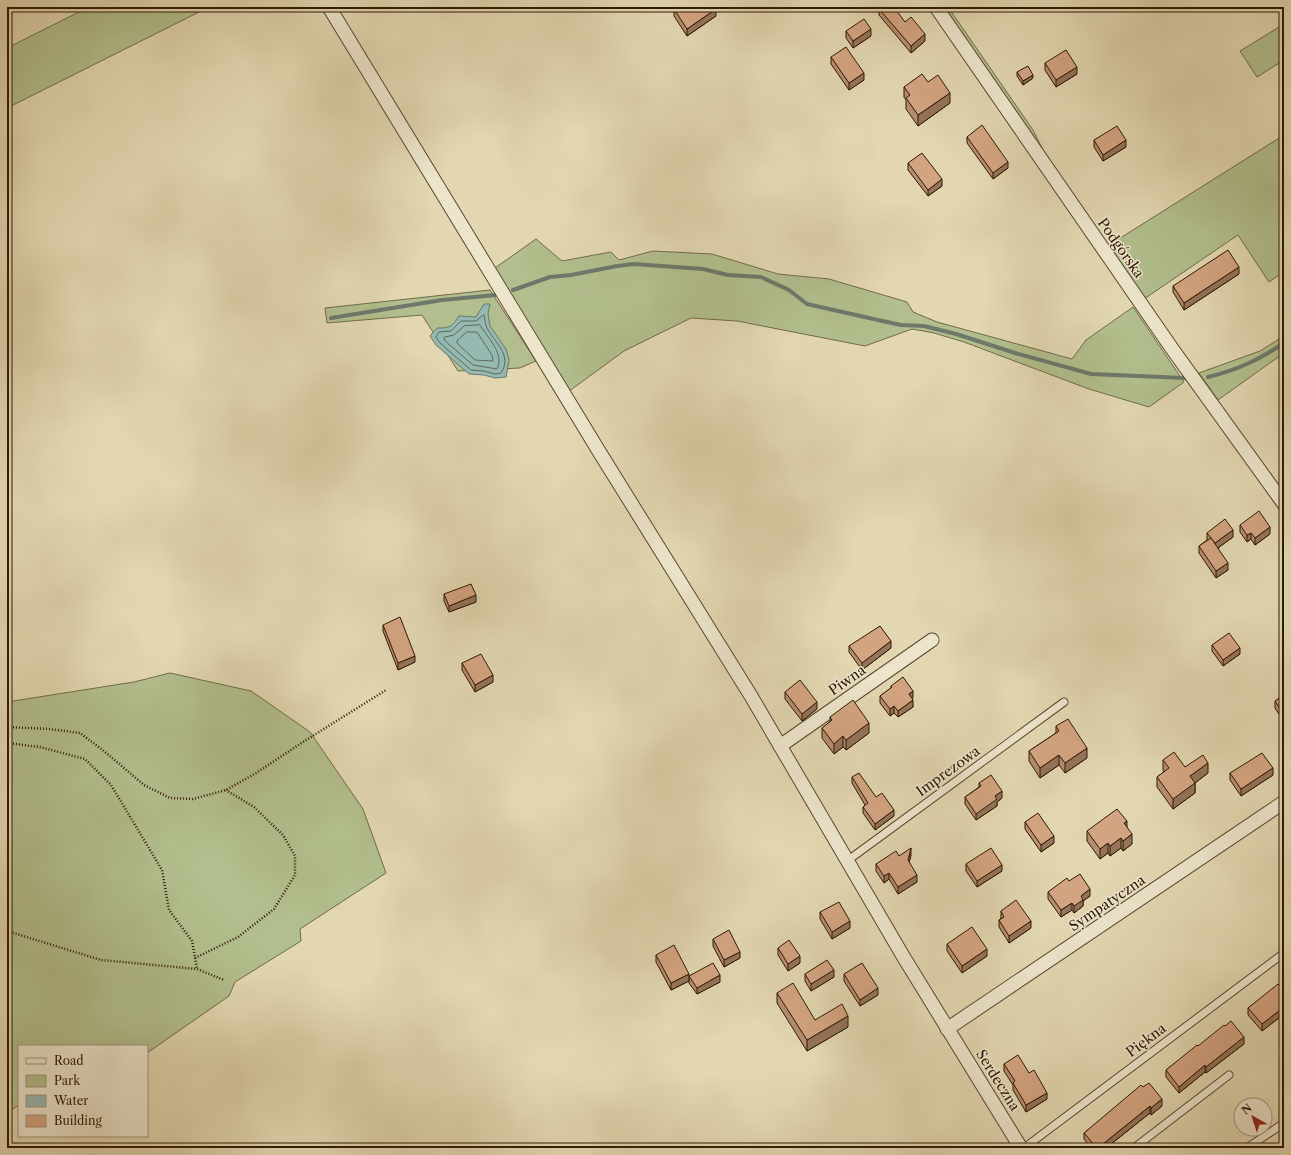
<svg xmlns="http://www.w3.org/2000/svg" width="1291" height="1155" viewBox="0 0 1291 1155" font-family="'Libre Caslon Text',serif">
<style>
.green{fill:#b2be8d;stroke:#716c48}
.water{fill:#95b9b0;stroke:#6d796b}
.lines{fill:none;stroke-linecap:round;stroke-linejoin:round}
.shore{stroke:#62695a;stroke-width:1}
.stream{stroke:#6d796b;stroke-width:4}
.service-casing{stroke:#5c482f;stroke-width:9}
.minor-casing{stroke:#5c482f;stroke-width:15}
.path{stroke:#301904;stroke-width:2.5;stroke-dasharray:1 2;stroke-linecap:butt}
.service{stroke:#ece5cc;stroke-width:7}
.minor{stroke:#ece5cc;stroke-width:13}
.wall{fill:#b58d6f;stroke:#301904}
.shaded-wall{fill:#94735a;stroke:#301904}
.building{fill:#d3a481;stroke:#301904}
.labels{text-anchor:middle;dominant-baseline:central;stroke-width:3;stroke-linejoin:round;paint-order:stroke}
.street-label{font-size:14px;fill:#301904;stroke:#ece5cc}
</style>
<rect width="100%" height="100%" fill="#e2d7b1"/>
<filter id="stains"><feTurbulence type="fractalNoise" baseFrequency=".005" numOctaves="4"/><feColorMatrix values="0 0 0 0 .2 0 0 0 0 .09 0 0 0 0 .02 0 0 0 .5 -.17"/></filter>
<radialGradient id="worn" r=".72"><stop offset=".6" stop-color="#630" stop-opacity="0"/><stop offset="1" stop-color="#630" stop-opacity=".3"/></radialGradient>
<g class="green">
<polygon points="89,7 209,7 7,108 7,48"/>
<polygon points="942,7 948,7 1033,130 1052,168"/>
<polygon points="1284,24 1284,60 1257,77 1240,51"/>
<polygon points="1284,135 1284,272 1269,282 1238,235 1144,299 1106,247"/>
<polygon points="536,239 562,261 611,252 619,260 653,251 712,254 778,274 829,279 907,302 913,312 937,322 1072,359 1086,340 1133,307 1184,382 1149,407 1089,389 964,342 934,333 912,329 865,346 737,321 691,318 624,351 568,392 495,268"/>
<polygon points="490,290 536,361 520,368 458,371 422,315 327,323 325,308"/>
<polygon points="1284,336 1284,353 1218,400 1199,373 1260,351"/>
<polygon points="170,673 251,691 310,732 363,809 386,873 300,929 301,941 235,982 229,996 147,1053 147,1046 19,1046 19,1105 7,1113 7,702 134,682"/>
</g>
<path class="water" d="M484,304H490L488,314L490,326L506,349L509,360L506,377L495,378L484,375L469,374L436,345L430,336L437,328C450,328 452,327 459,316L476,317Z"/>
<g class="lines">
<g class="shore">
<path d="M484,315C485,319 485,324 487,328C494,342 513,355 501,373L495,374L484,371L471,370L440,343L436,337L439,332L451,331L461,321H476L482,316Z"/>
<path d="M480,325C487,337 505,354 497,369L473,365L444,340L445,337L454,335L464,326Z"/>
<polygon points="467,332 477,332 492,355 493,361 475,360 457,343 457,341"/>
</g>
<g class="stream">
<polyline points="513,290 550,277 571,275 617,266 634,264 703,269 728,275 761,277 789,290 807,304 878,320 901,325 924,326 956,334 1015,353 1091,374 1185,378"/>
<polyline points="331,318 442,300 496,295"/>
<path d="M1208,377C1238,370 1258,360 1284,343"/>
</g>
<g class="service-casing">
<g id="service">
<polyline points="847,861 1064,702"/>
<polyline points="1024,1148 1284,953"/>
<polyline points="1134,1148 1229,1075"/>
<polyline points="1247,1148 1284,1123"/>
</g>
</g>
<g class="minor-casing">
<g id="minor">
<polyline points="329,7 600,453 751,696 903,956 1021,1148"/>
<polyline points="936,7 1173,350 1284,504"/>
<polyline points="780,746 932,640"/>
<polyline points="947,1029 1284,802"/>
</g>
</g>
<g class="path">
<polyline points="7,727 50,729 80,733 104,751 144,785 170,798 193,799 226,790 256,773 303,742 386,690"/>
<polyline points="7,743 40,747 85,759 111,785 162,870 169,910 192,941 197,969"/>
<polyline points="7,931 101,960 197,969 224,980"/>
<polyline points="195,958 238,937 274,909 295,875 295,856 283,835 254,807 226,790"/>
<polyline points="7,1117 8,1117"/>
</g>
<use href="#service" class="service"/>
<use href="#minor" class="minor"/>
</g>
<g class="wall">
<polygon points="674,9 716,16 687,36 674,16"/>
<polygon points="879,9 905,22 925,41 911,53 879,15"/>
<polygon points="846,31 871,36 853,48 846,38"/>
<polygon points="831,57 864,80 849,90 831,64"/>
<polygon points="1045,63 1077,74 1056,87 1045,70"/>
<polygon points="1017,72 1033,78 1023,85 1017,76"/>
<polygon points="928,82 950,103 918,126 906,109 906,100 904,97 904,87"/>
<polygon points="967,137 1008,168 993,179 967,143"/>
<polygon points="1094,140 1126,147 1103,161 1094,147"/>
<polygon points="908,163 942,186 928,196 908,170"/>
<polygon points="1239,274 1184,310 1173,292 1173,286"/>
<polygon points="1240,525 1270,534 1255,545 1251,539 1247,542 1240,532"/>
<polygon points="1207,533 1233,537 1218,548 1228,570 1216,578 1199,553 1199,546 1207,540"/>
<polygon points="1284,566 1284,579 1281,574 1281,568"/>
<polygon points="444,594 476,602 449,612 444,601"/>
<polygon points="383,625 415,662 398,670 383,631"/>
<polygon points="1212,645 1240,654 1223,666 1212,651"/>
<polygon points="849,646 891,648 862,670 849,652"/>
<polygon points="462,663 493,682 475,692 462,670"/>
<polygon points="891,686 913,698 912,698 913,707 898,717 894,713 890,716 880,703 880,696 891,688"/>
<polygon points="785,692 817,709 802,721 785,699"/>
<polygon points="1284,695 1284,722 1275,708 1275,701"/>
<polygon points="830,717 869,733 846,750 843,747 834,754 822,738 822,728 830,722"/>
<polygon points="1056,726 1087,758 1065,773 1059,765 1040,778 1029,761 1029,751 1056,733"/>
<polygon points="1163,760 1185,767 1208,773 1195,783 1195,793 1173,809 1157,787 1157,777 1164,772 1163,770"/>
<polygon points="1230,773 1273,775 1241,796 1230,780"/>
<polygon points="852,777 894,816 875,830 863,813 863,807 865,805 852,783"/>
<polygon points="979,783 1002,798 997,802 997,806 976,820 965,804 965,797 979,787"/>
<polygon points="1025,822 1054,843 1041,852 1025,829"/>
<polygon points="1127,827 1132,844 1123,851 1121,848 1110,856 1108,853 1100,859 1087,841 1087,831"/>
<polygon points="911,855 909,862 917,882 898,894 889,879 884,883 876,871 876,864 899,856"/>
<polygon points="966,864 1002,871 977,887 966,871"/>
<polygon points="1069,881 1090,896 1083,901 1083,906 1074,913 1072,910 1061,917 1048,899 1048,892"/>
<polygon points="1001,911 1031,928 1009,943 999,927 999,920 1001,918"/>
<polygon points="820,912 850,928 832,939 820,919"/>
<polygon points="713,939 740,958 724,967 713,946"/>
<polygon points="947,944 987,956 962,973 947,951"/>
<polygon points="778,948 800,963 788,971 778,955"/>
<polygon points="656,955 689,981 671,990 656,962"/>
<polygon points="805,974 834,977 811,991 805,981"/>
<polygon points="844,974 878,995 860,1006 844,981"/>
<polygon points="689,976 720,982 697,994 689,983"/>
<polygon points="1284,981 1284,1014 1262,1031 1248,1015 1248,1008"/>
<polygon points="777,993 815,1020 848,1027 807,1051 777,1003"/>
<polygon points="1244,1044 1206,1073 1205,1072 1179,1093 1166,1077 1166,1070 1198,1046"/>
<polygon points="1004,1064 1029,1073 1047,1099 1026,1112 1013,1090 1013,1085 1004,1071"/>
<polygon points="1143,1087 1162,1106 1151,1115 1150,1113 1106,1148 1091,1148 1084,1139 1084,1133"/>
</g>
<g class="shaded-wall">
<polygon points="716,9 716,16 687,36 687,29"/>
<polygon points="871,29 871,36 853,48 853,41"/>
<polygon points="925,34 925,41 911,53 911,46"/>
<polygon points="1077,67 1077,74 1056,87 1056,80"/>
<polygon points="864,73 864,80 849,90 849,83"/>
<polygon points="1033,75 1033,78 1023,85 1023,81"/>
<polygon points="950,93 950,103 918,126 918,115"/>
<polygon points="1126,140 1126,147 1103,161 1103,155"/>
<polygon points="1008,162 1008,168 993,179 993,173"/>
<polygon points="942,179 942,186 928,196 928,190"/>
<polygon points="1239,267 1239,274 1184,310 1184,303"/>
<polygon points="1270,527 1270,534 1255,545 1255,538"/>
<polygon points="1233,530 1233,537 1215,550 1215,543"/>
<polygon points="1251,533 1251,539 1247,542 1247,535"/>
<polygon points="1228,563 1228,570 1216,578 1216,571"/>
<polygon points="476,595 476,602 449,612 449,606"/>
<polygon points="891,641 891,648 862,670 862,663"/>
<polygon points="1240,648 1240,654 1223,666 1223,660"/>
<polygon points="415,656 415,662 398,670 398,663"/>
<polygon points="493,675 493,682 475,692 475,685"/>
<polygon points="913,691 913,698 909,701 909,694"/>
<polygon points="913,700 913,707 898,717 898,711"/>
<polygon points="817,702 817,709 802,721 802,714"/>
<polygon points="894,706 894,713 890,716 890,709"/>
<polygon points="869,723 869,733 846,750 846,740"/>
<polygon points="843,736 843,747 834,754 834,744"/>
<polygon points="1087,748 1087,758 1065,773 1065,763"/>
<polygon points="1059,755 1059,765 1040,778 1040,768"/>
<polygon points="1208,763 1208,773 1195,783 1195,793 1173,809 1173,799 1190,776"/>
<polygon points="1273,768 1273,775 1241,796 1241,789"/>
<polygon points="1002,791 1002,798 997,802 997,806 976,820 976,814 995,796"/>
<polygon points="894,810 894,816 875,830 875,824"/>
<polygon points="1127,821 1127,832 1124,823"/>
<polygon points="1132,834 1132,844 1123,851 1123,841"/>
<polygon points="1054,836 1054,843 1041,852 1041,845"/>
<polygon points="1121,838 1121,848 1110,856 1110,846"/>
<polygon points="1108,843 1108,853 1100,859 1100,849"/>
<polygon points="911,848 911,855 908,867 908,860"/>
<polygon points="1002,865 1002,871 977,887 977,881"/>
<polygon points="889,873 889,879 884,883 884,876"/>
<polygon points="917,875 917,882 898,894 898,887"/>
<polygon points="1090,889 1090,896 1083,901 1083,906 1074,913 1074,906 1081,896"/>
<polygon points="1072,903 1072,910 1061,917 1061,910"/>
<polygon points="850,921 850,928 832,939 832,932"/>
<polygon points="1031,921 1031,928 1009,943 1009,936"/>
<polygon points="987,949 987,956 962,973 962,966"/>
<polygon points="740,952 740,958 724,967 724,960"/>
<polygon points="800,956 800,963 788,971 788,964"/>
<polygon points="834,970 834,977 811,991 811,984"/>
<polygon points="689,974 689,981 671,990 671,983"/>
<polygon points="720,975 720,982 697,994 697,988"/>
<polygon points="878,988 878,995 860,1006 860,1000"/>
<polygon points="1284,1007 1284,1014 1262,1031 1262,1024"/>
<polygon points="848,1016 848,1027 807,1051 807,1040"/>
<polygon points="1244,1037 1244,1044 1206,1073 1206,1067"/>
<polygon points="1205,1065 1205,1072 1179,1093 1179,1087"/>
<polygon points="1047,1093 1047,1099 1026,1112 1026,1105"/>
<polygon points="1162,1099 1162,1106 1151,1115 1151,1108"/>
<polygon points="1150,1106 1150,1113 1106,1148 1098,1148"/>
</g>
<g class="building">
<polygon points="678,7 714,7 716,9 687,29 674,9"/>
<polygon points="881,7 894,7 905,22 911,17 925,34 911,46 879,9"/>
<polygon points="864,19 871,29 853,41 846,31"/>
<polygon points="846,47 864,73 849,83 831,57"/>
<polygon points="1066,50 1077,67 1056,80 1045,63"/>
<polygon points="1028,66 1033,75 1023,81 1017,72"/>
<polygon points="922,74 928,82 938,75 950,93 918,115 906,98 910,95 904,87"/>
<polygon points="982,125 1008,162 993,173 967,137"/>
<polygon points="1117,126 1126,140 1103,155 1094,140"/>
<polygon points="922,153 942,179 928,190 908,163"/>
<polygon points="1228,250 1239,267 1184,303 1173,286"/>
<polygon points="1259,511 1270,527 1255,538 1251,533 1247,535 1240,525"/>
<polygon points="1225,519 1233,530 1215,543 1207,533"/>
<polygon points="1211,538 1228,563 1216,571 1199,546"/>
<polygon points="1284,566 1284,572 1281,568"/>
<polygon points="471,584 476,595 449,606 444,594"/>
<polygon points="400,617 415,656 398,663 383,625"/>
<polygon points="880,626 891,641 862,663 849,646"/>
<polygon points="1229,633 1240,648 1223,660 1212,645"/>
<polygon points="481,654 493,675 475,685 462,663"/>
<polygon points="903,677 913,691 909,694 913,700 898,711 894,706 890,709 880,696 892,687 891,686"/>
<polygon points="800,680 817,702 802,714 785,692"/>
<polygon points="1284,695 1284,715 1275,701"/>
<polygon points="853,700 869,723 846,740 843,736 834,744 822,728 832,720 830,717"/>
<polygon points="1068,719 1087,748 1065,763 1059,755 1040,768 1029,751 1059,731 1056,726"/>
<polygon points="1174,752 1185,767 1203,755 1208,763 1190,776 1195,783 1173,799 1157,777 1169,768 1163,760"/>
<polygon points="1262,753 1273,768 1241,789 1230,773"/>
<polygon points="859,773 876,797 882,793 894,810 875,824 863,807 868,803 852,777"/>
<polygon points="991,775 1002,791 995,796 997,799 976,814 965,797 981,786 979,783"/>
<polygon points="1117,809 1127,821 1124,823 1132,834 1123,841 1121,838 1110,846 1108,843 1100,849 1087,831"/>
<polygon points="1038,813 1054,836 1041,845 1025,822"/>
<polygon points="911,848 908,860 917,875 898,887 889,873 884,876 876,864 896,851 899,856"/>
<polygon points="991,848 1002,865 977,881 966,864"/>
<polygon points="1080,874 1090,889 1081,896 1083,900 1074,906 1072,903 1061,910 1048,892 1067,878 1069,881"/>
<polygon points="1016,900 1031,921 1009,936 999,920 1004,917 1001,911"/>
<polygon points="839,902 850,921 832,932 820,912"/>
<polygon points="972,927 987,949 962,966 947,944"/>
<polygon points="729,930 740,952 724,960 713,939"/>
<polygon points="789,940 800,956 788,964 778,948"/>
<polygon points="674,945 689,974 671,983 656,955"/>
<polygon points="827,960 834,970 811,984 805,974"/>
<polygon points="713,963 720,975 697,988 689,976"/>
<polygon points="862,963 878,988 860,1000 844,974"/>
<polygon points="1284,981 1284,1007 1262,1024 1248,1008 1278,984 1279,985"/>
<polygon points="793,983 815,1020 842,1004 848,1016 807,1040 777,993"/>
<polygon points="1231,1021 1244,1037 1206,1067 1205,1065 1179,1087 1166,1070 1197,1045 1198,1046 1224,1025 1225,1026"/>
<polygon points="1018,1055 1029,1073 1034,1070 1047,1093 1026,1105 1013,1083 1015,1081 1004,1064"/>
<polygon points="1149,1083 1162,1099 1151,1108 1150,1106 1098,1148 1097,1148 1084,1133 1141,1085 1143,1087"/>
<polygon points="1066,1144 1069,1148 1061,1148"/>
</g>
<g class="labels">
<g class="street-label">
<text transform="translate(1121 248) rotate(55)">Podgórska</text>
<text transform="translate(847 680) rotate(-35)">Piwna</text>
<text transform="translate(948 771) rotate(-36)">Imprezowa</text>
<text transform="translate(1107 903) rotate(-34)">Sympatyczna</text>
<text transform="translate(1146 1040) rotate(-37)">Piękna</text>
<text transform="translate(998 1080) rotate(58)">Serdeczna</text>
</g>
</g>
<rect width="1291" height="1155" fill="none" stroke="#e2d7b1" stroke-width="24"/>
<rect x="8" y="8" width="1275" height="1139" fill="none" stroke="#301904" stroke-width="2"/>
<rect x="12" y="12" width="1267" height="1131" fill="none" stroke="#301904"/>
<rect x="18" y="1045" width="130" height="92" fill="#ece5cc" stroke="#a1937c"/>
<rect x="26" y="1058" width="20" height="6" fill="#ece5cc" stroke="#a1937c"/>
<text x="54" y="1065" font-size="12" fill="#301904">Road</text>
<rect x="26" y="1075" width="20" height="12" fill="#b2be8d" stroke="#a1937c"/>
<text x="54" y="1085" font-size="12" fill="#301904">Park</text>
<rect x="26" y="1095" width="20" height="12" fill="#95b9b0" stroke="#a1937c"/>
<text x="54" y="1105" font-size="12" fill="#301904">Water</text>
<rect x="26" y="1115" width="20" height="12" fill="#d3a481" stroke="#a1937c"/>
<text x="54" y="1125" font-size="12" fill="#301904">Building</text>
<g transform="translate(1253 1117) rotate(321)"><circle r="19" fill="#ece5cc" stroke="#a1937c"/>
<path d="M0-3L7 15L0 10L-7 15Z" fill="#8f2418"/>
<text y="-6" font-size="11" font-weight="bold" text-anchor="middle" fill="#301904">N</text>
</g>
<rect width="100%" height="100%" filter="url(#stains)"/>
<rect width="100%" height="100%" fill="url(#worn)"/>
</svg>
